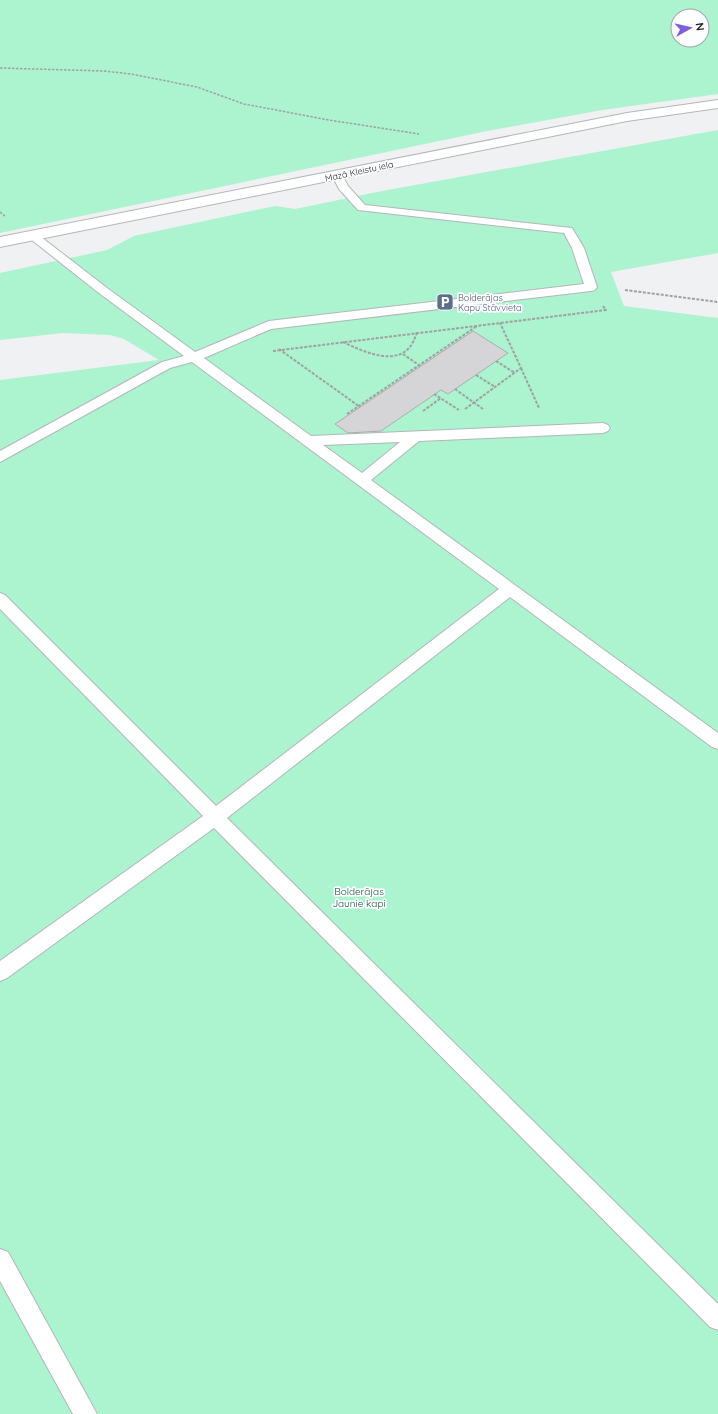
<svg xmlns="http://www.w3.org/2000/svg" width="718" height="1414" viewBox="0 0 718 1414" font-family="Quicksand,sans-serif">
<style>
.green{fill:#acf3cf;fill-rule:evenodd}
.building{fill:#d5d4d6;stroke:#aeacae}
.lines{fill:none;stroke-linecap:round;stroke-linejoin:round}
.lane-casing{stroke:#b4b6b8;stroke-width:2}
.secondary-casing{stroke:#b4b6b8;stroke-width:2}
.path-far1{stroke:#9fa1a2;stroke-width:1.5;stroke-dasharray:2.5 1.5;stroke-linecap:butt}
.path{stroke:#9fa1a2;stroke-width:2;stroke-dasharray:3 1.5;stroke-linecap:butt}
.lane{fill:#fff;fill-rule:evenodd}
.secondary{fill:#fff;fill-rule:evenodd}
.labels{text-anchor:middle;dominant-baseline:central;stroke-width:3.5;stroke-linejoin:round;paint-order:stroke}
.far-street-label{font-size:9px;fill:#1d1e1e;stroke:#fdfeff}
.far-service-label{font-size:9px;fill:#4e5e75;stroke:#fdfeff;text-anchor:start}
.park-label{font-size:10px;fill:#18543b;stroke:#fdfeff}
</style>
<rect width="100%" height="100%" fill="#eff1f3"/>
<g class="green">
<path d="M0,0H718V94L602,110L487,131L0,233ZM678,16H702V40H678Z"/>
<polygon points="718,130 718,253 611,272 624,306 718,318 718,1414 0,1414 0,380 159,360 124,339 110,335 63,333 0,340 0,273 107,250 134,236 275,206 295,209 377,192"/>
</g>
<polygon class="building" points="473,331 508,353 448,394 441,390 381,431 348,433 335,424"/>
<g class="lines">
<g class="lane-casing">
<g id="lane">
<path d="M337,172L341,173L348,186L365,205L572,228L584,248L597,287L595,290L591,291L271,329L204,358L311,436L603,423L608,425L610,428L608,431L603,433L419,441L371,480L718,733V749L712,747L510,597L227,818L718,1304V1330L710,1327L214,828L7,978L0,981V961L203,816L0,609V593L5,595L216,806L499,589L192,362L170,368L0,462V451L162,362L184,356L99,293L28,237L26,235L28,233H36L107,288L195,352L269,321L584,284L572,248L564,233L358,210L339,189L332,175ZM400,442L362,473L323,445Z"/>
<polygon points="0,1249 8,1252 97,1414 73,1414 0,1281"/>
</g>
</g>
<g class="secondary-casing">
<polygon id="secondary" points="718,100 718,108 627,121 0,247 0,237 627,113"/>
</g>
<g class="path-far1">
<polyline points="0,68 104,71 131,74 197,87 244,104 329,120 419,134"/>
<polyline points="0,212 6,217"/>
</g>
<g class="path">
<polyline points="625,290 718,302"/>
<path d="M343,342C362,351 397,368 412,344C414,340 416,336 417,332"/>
<polyline points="279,349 360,407"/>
<polyline points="273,351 606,310 603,306"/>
<polyline points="403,354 420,366"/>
<polyline points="496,361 515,373"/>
<polyline points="521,368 539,408"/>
<polyline points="476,375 495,387"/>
<polyline points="455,389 483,409"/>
<polyline points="434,394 459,410"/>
<polyline points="465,409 521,368 500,323"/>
<polyline points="423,411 441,398"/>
<polyline points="347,414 477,326"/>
</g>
<use href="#lane" class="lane"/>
<use href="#secondary" class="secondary"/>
</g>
<defs>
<g id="parking-square" transform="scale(0.9)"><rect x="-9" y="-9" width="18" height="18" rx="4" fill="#5c6f8a" stroke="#fdfeff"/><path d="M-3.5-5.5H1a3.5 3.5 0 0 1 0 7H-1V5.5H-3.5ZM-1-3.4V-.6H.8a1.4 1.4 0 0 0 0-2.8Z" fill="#fff"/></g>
</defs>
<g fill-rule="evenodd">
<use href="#parking-square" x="445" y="302"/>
</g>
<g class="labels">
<g class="far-street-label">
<text transform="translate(359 171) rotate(-12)">Mazā Kleistu iela</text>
</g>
<g class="far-service-label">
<text x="458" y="297">Bolderājas<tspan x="458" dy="10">Kapu Stāvvieta</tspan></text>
</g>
<g class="park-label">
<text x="359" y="891">Bolderājas<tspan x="359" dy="12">Jaunie kapi</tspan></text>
</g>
</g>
<g transform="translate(690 28) rotate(82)"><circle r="19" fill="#fdfeff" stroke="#a3a4a5"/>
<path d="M0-3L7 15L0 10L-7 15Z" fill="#7f5fda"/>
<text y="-6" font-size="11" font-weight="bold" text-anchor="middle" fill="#1d1e1e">N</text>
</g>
</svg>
